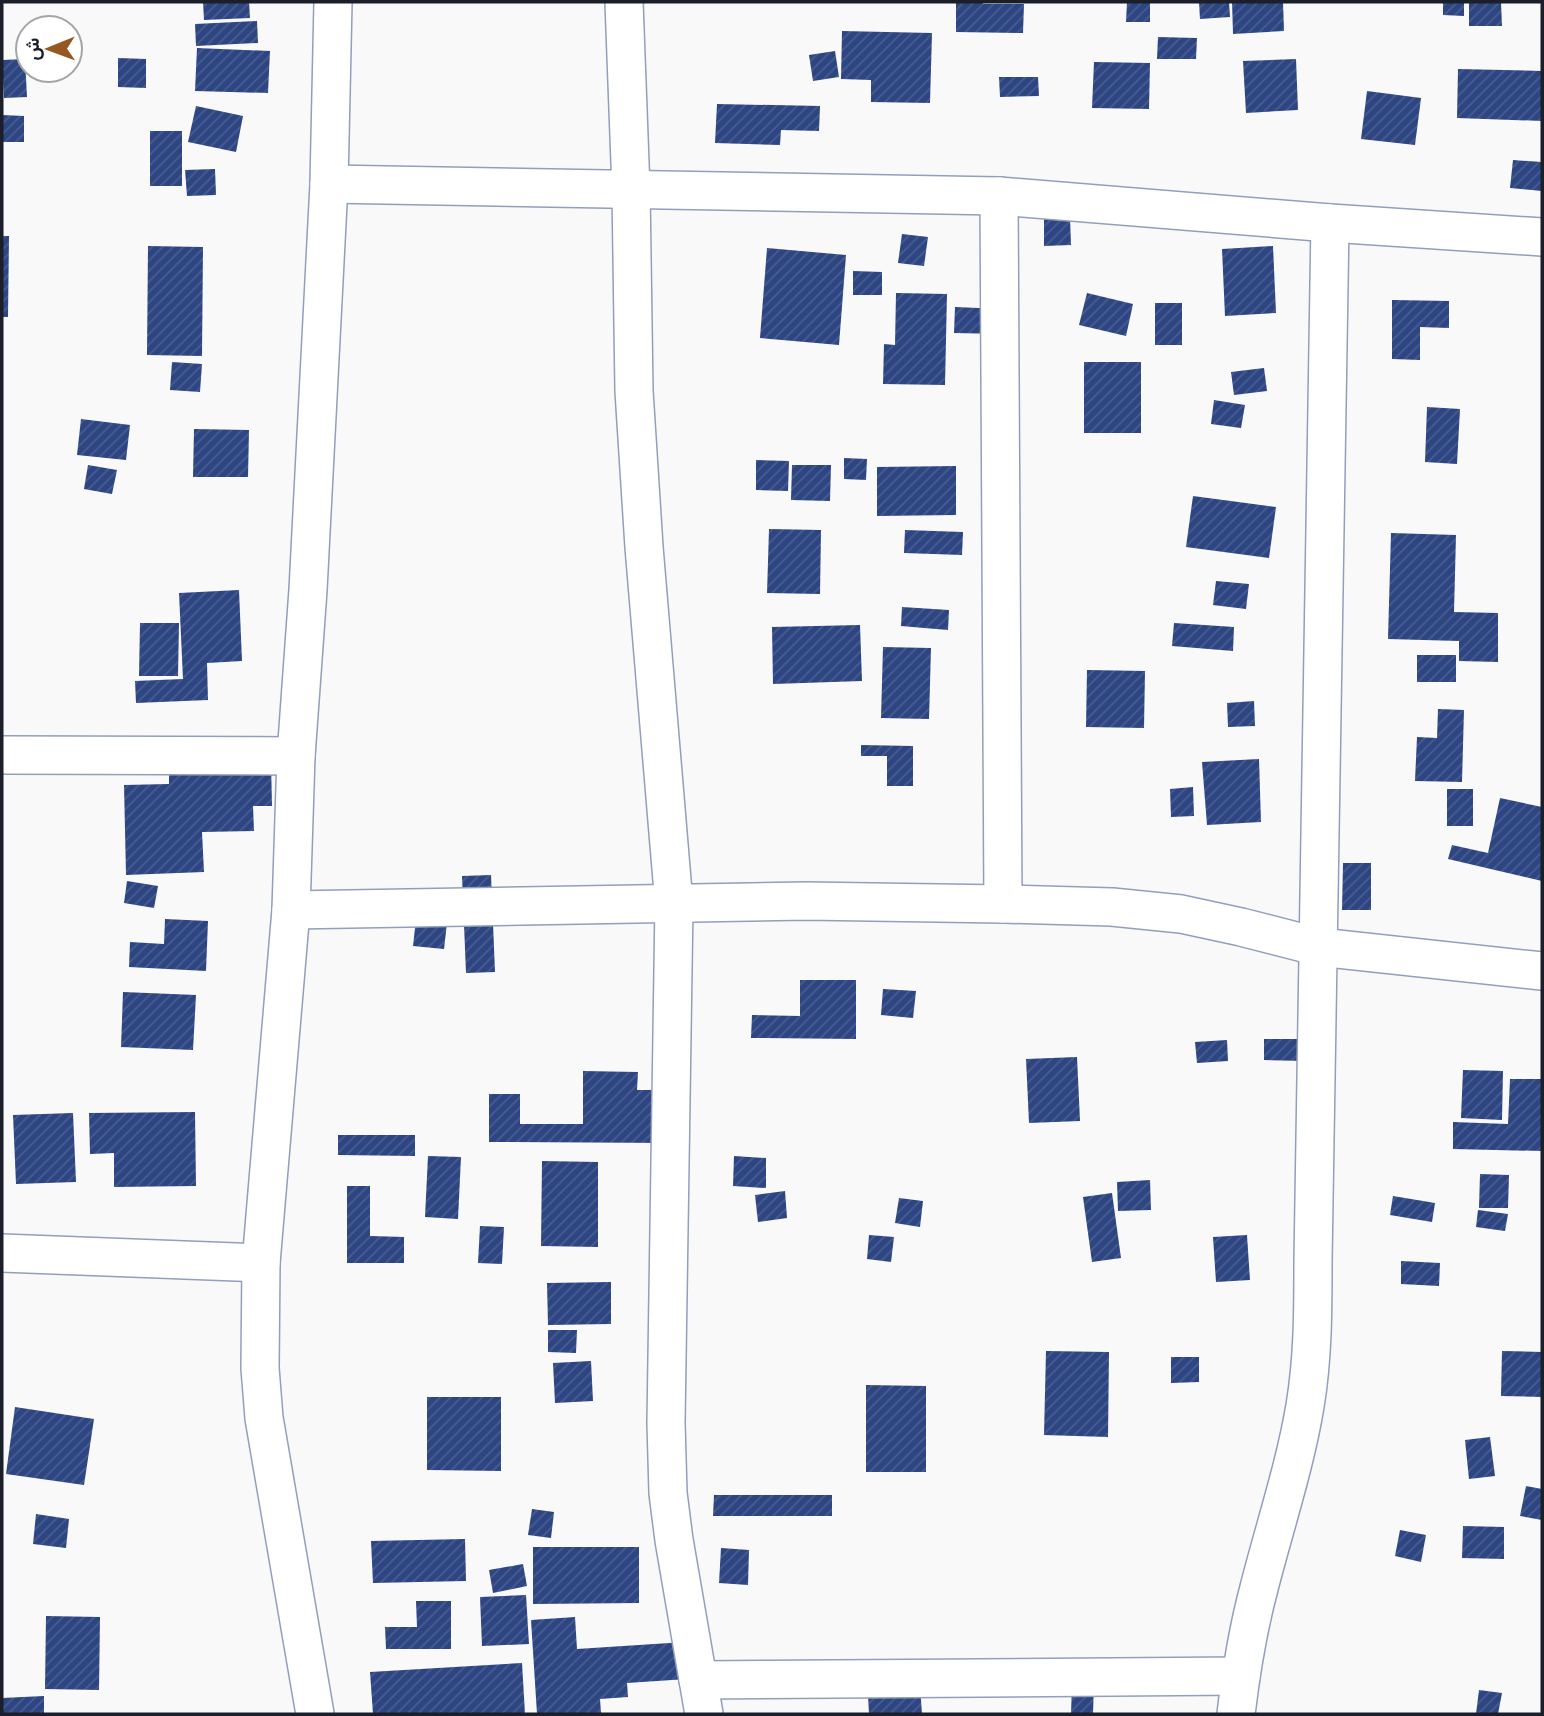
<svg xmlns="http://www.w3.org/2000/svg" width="1544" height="1716" viewBox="0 0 1544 1716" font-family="'Noto Serif',Vazirmatn,serif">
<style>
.building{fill:url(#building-hatch)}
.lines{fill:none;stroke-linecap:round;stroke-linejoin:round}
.minor-casing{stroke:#919fbc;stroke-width:40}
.minor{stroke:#fff;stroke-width:37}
</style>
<defs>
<pattern id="building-hatch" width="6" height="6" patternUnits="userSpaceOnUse" patternTransform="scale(1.75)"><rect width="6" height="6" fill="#2d4582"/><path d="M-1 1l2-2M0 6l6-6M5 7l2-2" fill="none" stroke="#495d8e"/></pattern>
</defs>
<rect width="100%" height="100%" fill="#f9f9f9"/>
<g class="building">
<polygon points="203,2 249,2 250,18 204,20"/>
<polygon points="956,2 983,2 983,4 1024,4 1023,33 956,32"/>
<polygon points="1127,2 1150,2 1150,22 1126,22"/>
<polygon points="1199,2 1229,2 1230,17 1200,19"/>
<polygon points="1232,2 1283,2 1284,31 1233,34"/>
<polygon points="1443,2 1464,2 1464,16 1443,15"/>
<polygon points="1469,2 1501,2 1502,26 1469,26"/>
<polygon points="257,21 258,43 196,46 195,24"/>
<polygon points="842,31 932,33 930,103 871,102 871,80 841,79"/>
<polygon points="1158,37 1197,38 1196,59 1157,59"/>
<polygon points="197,48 270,51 268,93 195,91"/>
<polygon points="835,51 839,77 813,81 809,55"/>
<polygon points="118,58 146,59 146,88 118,87"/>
<polygon points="25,59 27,97 4,98 2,60"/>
<polygon points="1296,59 1298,110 1246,113 1243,61"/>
<polygon points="1094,62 1150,63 1149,109 1092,108"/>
<polygon points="1458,69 1542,71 1542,121 1457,118"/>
<polygon points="999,77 1038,77 1039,96 1000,97"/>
<polygon points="1367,91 1421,98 1415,145 1361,139"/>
<polygon points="717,104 820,106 819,131 781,130 780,145 715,143"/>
<polygon points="196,106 243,116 236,152 188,142"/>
<polygon points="2,115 24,116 24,142 2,142"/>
<rect x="150" y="131" width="32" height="55"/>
<polygon points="1513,160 1542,162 1542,191 1510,188"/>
<polygon points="215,169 216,195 187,196 185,170"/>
<polygon points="1044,217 1070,217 1071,245 1044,246"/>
<polygon points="902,234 928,237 924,266 898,263"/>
<polygon points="2,236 9,236 8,317 2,317"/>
<polygon points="148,246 203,247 202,356 147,355"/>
<polygon points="1273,246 1276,313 1225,316 1222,249"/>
<polygon points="767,248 846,255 839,345 760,338"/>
<polygon points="853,271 882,272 882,295 853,295"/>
<polygon points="896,293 947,294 945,385 883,384 884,344 895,345"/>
<polygon points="1087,293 1133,304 1126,336 1079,325"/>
<polygon points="1392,300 1449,301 1449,328 1420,327 1420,360 1392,359"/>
<rect x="1155" y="303" width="27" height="42"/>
<polygon points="955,307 1002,309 1002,334 954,333"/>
<polygon points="172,362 202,364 200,392 170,390"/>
<rect x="1084" y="362" width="57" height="71"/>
<polygon points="1264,368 1267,391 1234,395 1231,372"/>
<polygon points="1214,400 1245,405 1241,428 1211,424"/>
<polygon points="1427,407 1460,409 1457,464 1425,462"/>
<polygon points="81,419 130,425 126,460 77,455"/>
<polygon points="194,429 249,430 248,477 193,477"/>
<polygon points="844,458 867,459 866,480 844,479"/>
<polygon points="756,460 789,461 788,491 756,490"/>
<polygon points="88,465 117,470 112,494 84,489"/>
<polygon points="792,465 831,465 830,501 791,500"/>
<polygon points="956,466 956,515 877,516 877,467"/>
<polygon points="1193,496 1276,507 1269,558 1186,547"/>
<polygon points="769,529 821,530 820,594 767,593"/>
<polygon points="905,530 963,532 962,555 904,553"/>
<polygon points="1391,533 1456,535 1454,612 1498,613 1498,662 1459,661 1459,641 1388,639"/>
<polygon points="1216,581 1249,584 1246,609 1213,605"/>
<polygon points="239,590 242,661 207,663 208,700 136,703 135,681 183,679 179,593"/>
<polygon points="902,607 949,610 948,630 901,626"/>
<polygon points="140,623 179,623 178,676 139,676"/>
<polygon points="1174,623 1234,627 1233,651 1172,646"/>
<polygon points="860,625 862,681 773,684 772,627"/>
<polygon points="883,647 931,648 929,719 881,718"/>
<rect x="1417" y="655" width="39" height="27"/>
<polygon points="1087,670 1145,671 1144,728 1086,727"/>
<polygon points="1254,701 1255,726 1228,727 1227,703"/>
<polygon points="1438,709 1464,710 1462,782 1415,781 1417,737 1437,738"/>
<polygon points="861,745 913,746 913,786 887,786 887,756 861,756"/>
<polygon points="1259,759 1261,822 1207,825 1202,762"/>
<polygon points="271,761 272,806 253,806 254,831 202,832 204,872 126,875 124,785 169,784 169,764"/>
<polygon points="1193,787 1194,816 1171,817 1170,789"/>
<rect x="1447" y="789" width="26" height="37"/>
<polygon points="1500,798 1542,807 1542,881 1448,859 1452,845 1488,853"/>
<polygon points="1343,863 1371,863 1371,910 1342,910"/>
<polygon points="491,875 495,972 466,973 462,876"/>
<polygon points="127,881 158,886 154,908 124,903"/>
<polygon points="165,919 208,921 206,971 129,967 130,942 164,944"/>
<polygon points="416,919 447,923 444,949 413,946"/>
<polygon points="800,980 856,980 856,1039 751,1038 752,1015 800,1016"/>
<polygon points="883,989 916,991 913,1018 881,1015"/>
<polygon points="123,992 196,995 193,1050 121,1047"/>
<polygon points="1264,1039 1306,1039 1306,1061 1264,1060"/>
<polygon points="1227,1040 1228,1061 1197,1063 1195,1042"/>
<polygon points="1077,1057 1080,1121 1029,1123 1026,1059"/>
<polygon points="1463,1070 1503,1071 1502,1120 1461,1118"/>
<polygon points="583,1071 638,1072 637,1090 670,1090 669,1143 489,1142 489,1094 520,1094 520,1124 583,1124"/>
<polygon points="1510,1079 1542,1079 1542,1151 1453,1149 1453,1122 1508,1124"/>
<polygon points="195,1112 196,1186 114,1187 114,1153 90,1154 89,1113"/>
<polygon points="73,1113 76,1182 16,1184 13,1115"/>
<polygon points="338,1135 415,1135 415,1156 338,1155"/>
<polygon points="428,1156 461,1157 458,1219 425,1217"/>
<polygon points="734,1156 766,1158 766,1188 733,1186"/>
<polygon points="542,1161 598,1162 598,1247 541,1246"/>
<polygon points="1480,1174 1509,1175 1508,1208 1479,1208"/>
<polygon points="1150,1180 1151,1210 1118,1211 1117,1182"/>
<polygon points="347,1186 370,1186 370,1236 404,1237 404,1263 347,1263"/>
<polygon points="785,1191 787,1218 758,1222 755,1195"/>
<polygon points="1112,1193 1121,1258 1092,1262 1083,1197"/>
<polygon points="1393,1196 1435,1203 1432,1222 1390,1215"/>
<polygon points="899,1198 923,1201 920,1227 895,1223"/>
<polygon points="1478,1210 1508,1214 1505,1231 1476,1227"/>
<polygon points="480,1226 504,1227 502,1264 478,1263"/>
<polygon points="869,1235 894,1237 891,1262 867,1259"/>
<polygon points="1247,1235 1250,1280 1216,1282 1213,1237"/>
<polygon points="1401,1261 1440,1263 1439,1286 1401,1284"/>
<polygon points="611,1282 611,1324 548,1325 547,1283"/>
<polygon points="548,1330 577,1330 576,1353 548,1352"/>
<polygon points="1046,1351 1109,1352 1108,1437 1044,1435"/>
<polygon points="1502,1351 1542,1352 1542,1397 1501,1396"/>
<polygon points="1171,1357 1199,1357 1199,1382 1171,1383"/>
<polygon points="591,1361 593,1401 555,1403 553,1363"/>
<polygon points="866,1385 926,1386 926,1472 866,1472"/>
<polygon points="427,1397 501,1397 501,1471 427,1470"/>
<polygon points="15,1407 94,1419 84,1485 6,1474"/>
<polygon points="1490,1437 1495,1476 1469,1479 1465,1440"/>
<polygon points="1526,1486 1542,1489 1542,1520 1520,1516"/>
<polygon points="714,1495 832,1495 832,1516 713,1516"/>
<polygon points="532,1509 554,1512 551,1538 528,1535"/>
<polygon points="36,1514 69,1519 66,1548 33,1544"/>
<polygon points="1463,1526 1504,1527 1504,1559 1462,1558"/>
<polygon points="1400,1530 1426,1535 1421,1562 1395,1556"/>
<polygon points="465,1539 466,1581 373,1583 371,1541"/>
<polygon points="533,1547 639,1547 639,1603 533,1604"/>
<polygon points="721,1548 749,1550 748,1585 719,1583"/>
<polygon points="523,1564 527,1586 493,1593 489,1570"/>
<polygon points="526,1595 529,1644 482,1646 480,1597"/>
<polygon points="416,1601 451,1601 451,1649 386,1649 385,1627 417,1627"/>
<polygon points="46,1616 100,1617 99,1690 45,1689"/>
<polygon points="575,1617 577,1649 685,1642 687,1679 627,1683 628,1697 600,1699 601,1713 537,1714 531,1620"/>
<polygon points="522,1663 525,1714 373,1714 370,1672"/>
<polygon points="919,1673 922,1714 869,1714 867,1677"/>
<polygon points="1072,1682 1094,1682 1093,1714 1071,1714"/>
<polygon points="1479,1690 1502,1693 1498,1714 1476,1714"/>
<polygon points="44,1696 44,1714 2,1714 2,1698"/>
</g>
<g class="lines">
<g class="minor-casing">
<g id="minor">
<polyline points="624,2 631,190 634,391 644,547 674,904 666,1423 668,1493 674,1540 704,1714"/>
<polyline points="329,184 999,196 1330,223 1542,237"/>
<polyline points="999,196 1003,904"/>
<polyline points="2,755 296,756"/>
<polyline points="291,910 806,901 1003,904 1112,907 1181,914 1241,927 1319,947 1542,971"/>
<polyline points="2,1253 261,1263"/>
<polyline points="698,1680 1241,1676"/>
<polyline points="315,1714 264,1418 260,1368 261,1263 291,910 296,756 308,590 329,184 333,2"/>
<path d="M1236,1714C1241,1672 1248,1629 1259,1588C1274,1529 1295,1466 1305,1406C1313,1358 1313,1310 1313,1261L1330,223"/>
</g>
</g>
<use href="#minor" class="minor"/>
</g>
<rect width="1544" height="1716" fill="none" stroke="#1a1f2a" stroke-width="7"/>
<g transform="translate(49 49) rotate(269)"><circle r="33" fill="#ffffff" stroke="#a3a5aa" stroke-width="2"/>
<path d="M0-5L12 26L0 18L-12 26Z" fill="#975720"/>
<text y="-10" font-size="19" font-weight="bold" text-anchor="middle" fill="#1a1f2a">ش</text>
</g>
</svg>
